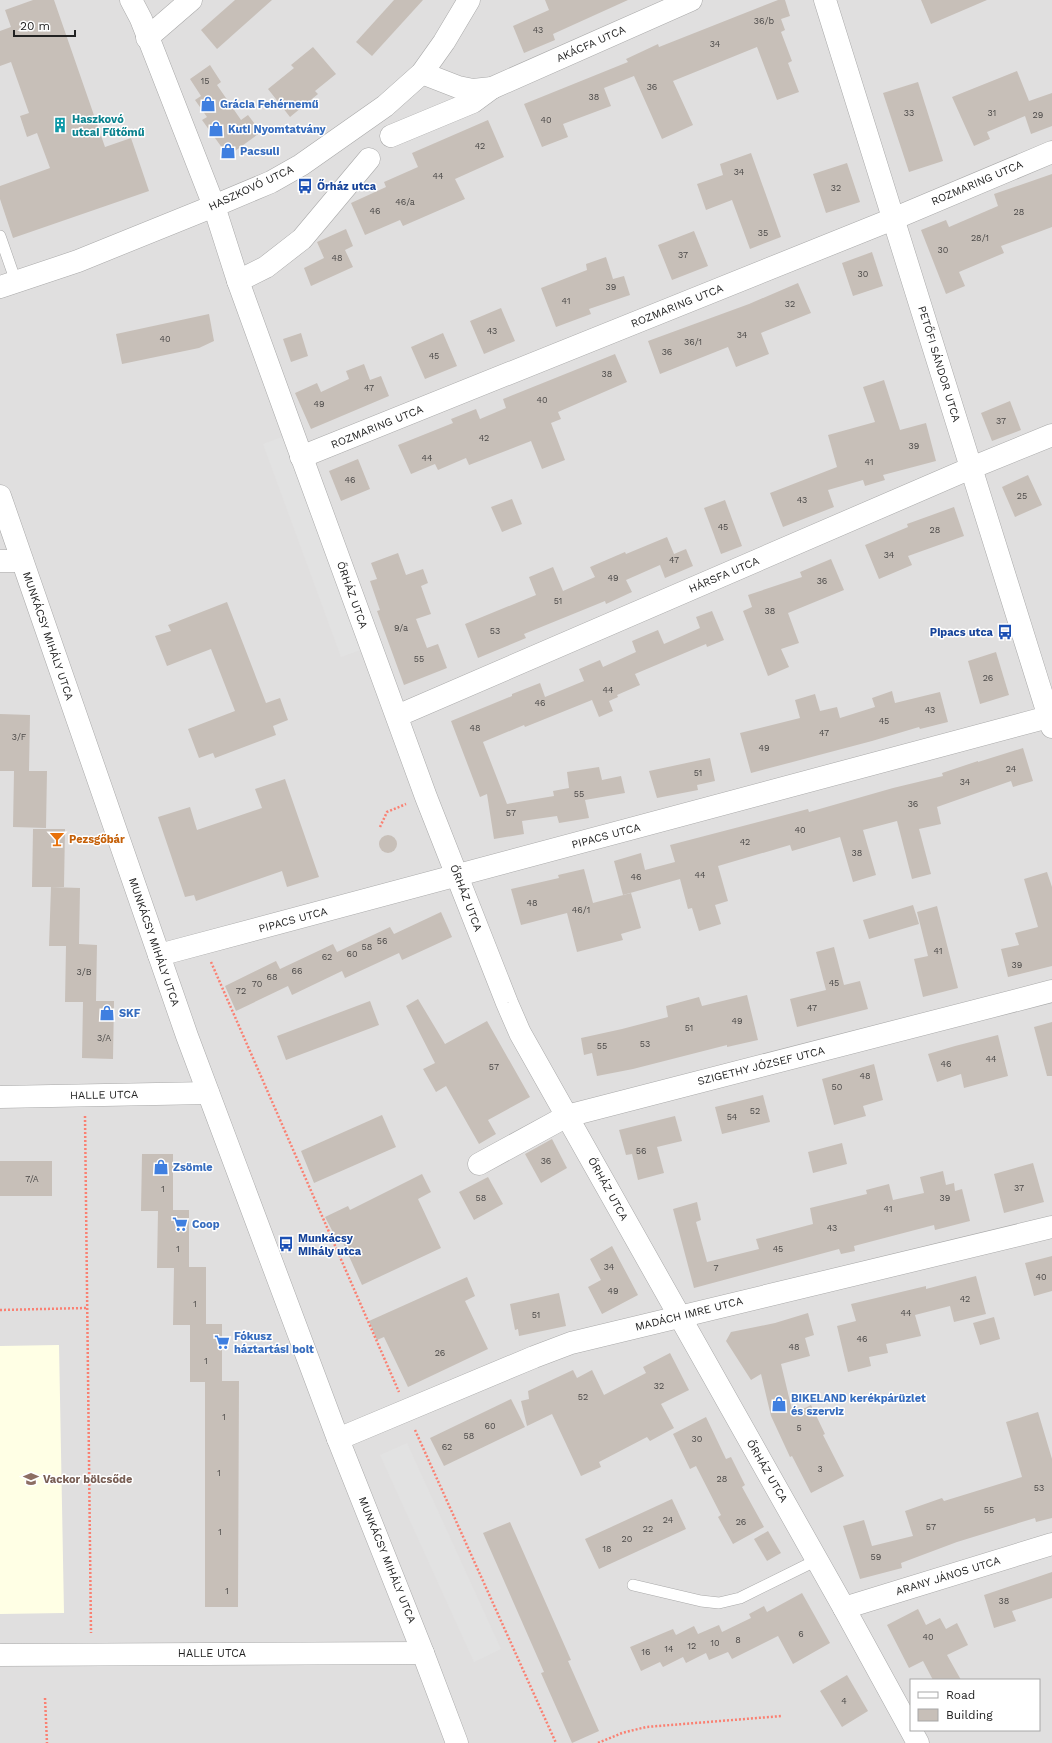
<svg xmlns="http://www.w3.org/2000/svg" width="1052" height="1743" viewBox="0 0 1052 1743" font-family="'Work Sans',sans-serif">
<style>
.residential{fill:#e0dfdf;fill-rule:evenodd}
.education{fill:#ffffe5}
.parking{fill:#e2e2e2}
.building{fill:#c7bfb8}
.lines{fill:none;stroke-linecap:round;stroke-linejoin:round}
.service-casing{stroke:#a9a9a9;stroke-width:12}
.minor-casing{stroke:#a9a9a9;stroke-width:23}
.tertiary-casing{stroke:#a9a9a9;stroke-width:23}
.path{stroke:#fa8072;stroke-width:2.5;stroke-dasharray:2 2;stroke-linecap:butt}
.service{stroke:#fff;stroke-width:11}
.minor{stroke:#fff;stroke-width:22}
.tertiary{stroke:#fff;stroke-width:22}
.labels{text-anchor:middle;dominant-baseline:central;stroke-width:3;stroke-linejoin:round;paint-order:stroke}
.number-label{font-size:9px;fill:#4b4948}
.street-label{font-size:11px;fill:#222;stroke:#fff}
.shop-label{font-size:11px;font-weight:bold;fill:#366cbe;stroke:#fff;text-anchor:start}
.culture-label{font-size:11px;font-weight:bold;fill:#0d838f;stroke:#fff;text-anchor:start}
.transit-label{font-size:11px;font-weight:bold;fill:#164399;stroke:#fff;text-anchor:start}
.food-label{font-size:11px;font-weight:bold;fill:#c56008;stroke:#fff;text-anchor:start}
.education-label{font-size:11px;font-weight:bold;fill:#785e54;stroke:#fff;text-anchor:start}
</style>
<rect width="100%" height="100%" fill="#f2efe9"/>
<path class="residential" d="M0,0H1052V1743H0ZM911,1680H1039V1730H911Z"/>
<polygon class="education" points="59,1345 64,1613 0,1614 0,1346"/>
<g class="parking">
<polygon points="293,433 371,646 341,657 263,444"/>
<polygon points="407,1443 501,1649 474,1662 380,1455"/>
</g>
<g class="building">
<polygon points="33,0 54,0 105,147 131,138 149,191 13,238 0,199 0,186 50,168 37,133 27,137 20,116 29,113 11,62 0,66 0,31 11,27 5,10"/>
<polygon points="235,0 272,0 217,49 201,30"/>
<polygon points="394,0 423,0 372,56 356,42"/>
<polygon points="545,0 628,0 553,34 555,40 524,53 513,26 549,10"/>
<polygon points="778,0 785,0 790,16 781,19 785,30 781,32 792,61 788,63 799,92 777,100 757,47 673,81 693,125 662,139 634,76 604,88 611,106 563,124 568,137 542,147 524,104 628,62 626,59 658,44 659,47"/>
<polygon points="921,0 987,0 931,24"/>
<polygon points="313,47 336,74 315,91 318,94 290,117 268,89 294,68 291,65"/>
<polygon points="210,65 221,82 217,85 241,120 248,115 261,132 228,156 202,120 207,117 195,100 201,96 190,79"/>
<polygon points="1017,71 1029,101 1052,93 1052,126 1031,134 1025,116 987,132 990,139 974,146 952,97"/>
<polygon points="918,82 943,161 909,172 883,93"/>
<polygon points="488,120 504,157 455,179 465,199 403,226 400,220 365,235 351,203 386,187 384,182 418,167 412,153"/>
<polygon points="751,153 781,237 750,249 732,200 706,210 697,184 723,175 720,164"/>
<polygon points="847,163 860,202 826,213 813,174"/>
<polygon points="1052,174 1052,227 1001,246 1004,253 959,272 965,286 946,294 921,230 946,220 949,227 998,206 994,194"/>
<polygon points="346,229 353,246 345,250 353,267 311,286 304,268 324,258 317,242"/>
<polygon points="694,231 708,266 672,280 658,245"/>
<polygon points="872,252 883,286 853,296 842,263"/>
<polygon points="606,257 613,279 624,276 630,295 589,309 591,314 556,327 541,288 587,270 586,264"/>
<polygon points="798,283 811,313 761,333 769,354 736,367 728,347 660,374 648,341 749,304"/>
<polygon points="501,308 515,341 484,354 470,321"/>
<polygon points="209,314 214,341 199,348 122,364 116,334"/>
<polygon points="301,333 308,356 291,362 283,339"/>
<polygon points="443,333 457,366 425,379 411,347"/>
<polygon points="615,354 627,382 558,412 561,419 551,423 565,460 542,469 531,441 469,465 466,458 438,470 435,464 411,474 398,445 453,423 451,419 476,409 480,419 506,408 503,399"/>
<polygon points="364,364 370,380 381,376 389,396 311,429 295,393 317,383 321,392 349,379 346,371"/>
<polygon points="884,380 900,430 926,423 936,461 883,475 885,480 865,486 863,480 828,490 834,507 783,527 770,493 837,467 828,435 875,422 863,387"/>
<polygon points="1010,401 1021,430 992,441 981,413"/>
<polygon points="358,459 370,489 341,501 329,471"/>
<polygon points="1028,475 1042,505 1015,517 1002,487"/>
<polygon points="512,499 522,524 502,532 491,507"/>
<polygon points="725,500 742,546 721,554 704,508"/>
<polygon points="954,507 964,536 908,556 912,565 879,579 865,545 908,527 907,524"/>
<polygon points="667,537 674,554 686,549 693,566 665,578 660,565 626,580 632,592 606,604 605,601 524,634 526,638 478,658 465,624 536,595 529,577 553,567 563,591 595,577 590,567 625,552 626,554"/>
<polygon points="398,553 406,575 423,569 428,583 421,586 431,614 416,619 427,648 438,644 447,668 404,685 377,611 380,610 370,581 377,579 371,563"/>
<polygon points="831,559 844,590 788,613 799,643 781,649 789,667 768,676 743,611 752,607 748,595 802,577 800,572"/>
<polygon points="227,602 266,703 280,698 288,720 273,726 276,735 215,758 213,753 199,758 188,729 235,711 211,649 167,666 155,636 171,631 168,625"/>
<polygon points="712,611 724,640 707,647 706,644 635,674 640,685 617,695 618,697 609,701 613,711 599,717 592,700 525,727 524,725 483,742 507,804 554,796 553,791 569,788 567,772 599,767 602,780 621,776 625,793 585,800 589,818 559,823 557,816 522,821 524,834 494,839 487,794 480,797 451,721 512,696 512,694 540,683 545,697 584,681 579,669 600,660 603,667 636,652 632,641 658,630 664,644 700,628 696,617"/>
<polygon points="996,652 1009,695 980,704 968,661"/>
<polygon points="892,691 895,703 940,692 948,722 920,729 919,727 872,741 751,773 740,733 800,718 795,700 815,694 820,711 837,707 840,718 875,707 872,698"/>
<polygon points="0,714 30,715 29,771 47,771 46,828 13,827 14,771 0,771"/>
<polygon points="1023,748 1033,781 1013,787 1011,781 937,807 941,824 919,829 931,874 912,879 897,821 863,830 876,875 853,882 840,837 792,851 790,845 718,866 728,901 715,905 721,924 699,931 692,908 688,909 680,879 623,895 614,861 641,853 645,870 675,862 670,845 808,809 809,812 893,788 943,776 942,773 978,761 978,762"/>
<polygon points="710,758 715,781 697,785 698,790 657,798 649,771"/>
<polygon points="285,779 319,877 287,887 282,871 196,901 194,895 185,897 158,817 190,807 197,830 262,808 255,789"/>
<polygon points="33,829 65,829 64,887 32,887"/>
<circle cx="388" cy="844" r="9"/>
<polygon points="584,869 593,903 631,893 641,928 621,934 623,940 577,952 567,913 521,925 511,889 559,878 558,875"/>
<polygon points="1047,872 1052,887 1052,966 1008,977 1001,949 1019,945 1015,933 1038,927 1024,879"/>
<polygon points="51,887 80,888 79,944 97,945 96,1001 114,1001 113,1059 82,1058 83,1002 65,1002 66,946 49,946"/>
<polygon points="913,905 919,924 869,939 863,920"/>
<polygon points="937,906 958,988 923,997 914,959 928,956 917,912"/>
<polygon points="441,912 452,937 402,960 399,953 345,978 342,971 292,995 288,986 236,1011 225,986 276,961 280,969 333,944 337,952 390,927 394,934"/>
<polygon points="834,947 844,985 860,981 868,1009 797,1027 790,999 826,990 816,952"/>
<polygon points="747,995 758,1040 727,1047 727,1045 633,1069 597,1076 592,1053 584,1055 581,1038 622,1029 668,1017 666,1006 699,997 702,1006"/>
<polygon points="418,999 445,1044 487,1021 530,1097 488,1120 496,1134 479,1144 446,1086 436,1092 423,1069 435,1063 406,1006"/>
<polygon points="370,1001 379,1025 286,1060 277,1036"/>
<polygon points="1052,1022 1052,1076 1047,1076 1034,1027"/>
<polygon points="998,1035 1008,1076 964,1088 961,1074 937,1082 928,1054 955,1046"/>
<polygon points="874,1064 883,1100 863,1106 866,1116 834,1125 822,1079"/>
<polygon points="763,1095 770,1122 722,1134 715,1107"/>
<polygon points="382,1115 396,1147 314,1183 301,1151"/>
<polygon points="675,1116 682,1141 657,1147 664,1173 638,1180 632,1154 626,1155 619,1130"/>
<polygon points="552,1139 567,1168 541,1183 525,1154"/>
<polygon points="842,1143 847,1164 813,1173 808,1152"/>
<polygon points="142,1154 173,1154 173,1210 189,1210 189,1267 206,1267 206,1324 222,1324 222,1381 239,1381 238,1607 205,1607 205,1382 190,1382 190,1325 173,1325 174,1268 157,1268 158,1211 141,1211"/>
<rect x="0" y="1161" width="52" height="35"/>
<polygon points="1033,1163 1044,1202 1004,1213 994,1174"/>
<polygon points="943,1171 946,1185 954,1183 955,1191 962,1189 970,1221 935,1230 934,1225 854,1246 855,1251 841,1254 839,1249 694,1288 673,1209 697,1202 701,1220 696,1222 707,1262 759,1249 756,1239 813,1224 810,1208 867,1194 866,1190 889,1184 893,1200 924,1193 920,1177"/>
<polygon points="422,1174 431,1192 418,1199 441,1248 362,1285 339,1234 335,1236 325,1217 348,1206 350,1210"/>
<polygon points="488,1177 503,1204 474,1220 459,1192"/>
<polygon points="612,1246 638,1295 602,1314 588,1287 601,1280 590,1259"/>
<polygon points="1052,1256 1052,1291 1034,1296 1025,1263"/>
<polygon points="976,1276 986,1314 954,1322 950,1306 915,1315 921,1336 886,1344 888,1353 869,1357 871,1366 848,1372 837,1326 856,1321 851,1304 926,1286 926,1289"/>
<polygon points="467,1277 475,1296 465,1301 488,1349 408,1387 384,1337 377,1340 369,1321"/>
<polygon points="559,1293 566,1326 519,1336 518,1329 515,1330 510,1304"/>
<polygon points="808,1313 814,1335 805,1338 810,1356 781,1364 793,1414 811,1405 825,1434 823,1435 844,1476 811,1493 792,1456 790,1457 771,1416 761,1374 751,1380 726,1341 731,1332 775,1323"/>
<polygon points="994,1317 1000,1339 980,1345 973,1323"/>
<polygon points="670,1353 689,1390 661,1404 674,1428 650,1441 647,1437 599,1462 601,1467 581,1476 552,1414 527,1426 521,1401 529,1399 528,1391 573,1370 577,1378 592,1370 604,1395 646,1373 643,1367"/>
<polygon points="511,1399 525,1427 444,1466 430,1438"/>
<polygon points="1038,1412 1052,1459 1052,1518 1036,1522 1035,1518 957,1542 901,1563 902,1568 860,1579 843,1526 864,1520 872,1546 913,1536 905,1511 942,1498 944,1501 1022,1477 1006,1422"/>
<polygon points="706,1417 726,1459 731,1457 745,1485 742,1487 764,1527 733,1544 718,1517 721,1515 696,1466 690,1469 673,1434"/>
<polygon points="672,1499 686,1529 599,1569 585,1539"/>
<polygon points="510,1522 571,1660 568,1661 599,1731 572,1743 541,1673 544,1672 483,1533"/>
<polygon points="768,1531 781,1553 767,1561 754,1539"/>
<polygon points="1052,1572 1052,1598 1012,1611 1016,1621 994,1628 984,1595"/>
<polygon points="802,1593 830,1643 793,1664 778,1636 732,1659 728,1652 709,1660 706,1653 686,1663 683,1657 663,1667 660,1662 641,1671 630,1647 673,1629 676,1635 694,1626 698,1634 719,1625 722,1632 751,1618 749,1614 764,1606 767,1612"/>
<polygon points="918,1609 926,1625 940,1618 946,1629 957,1623 968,1645 947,1655 961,1680 933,1680 923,1661 909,1668 887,1625"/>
<polygon points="847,1675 868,1711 842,1727 820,1691"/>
</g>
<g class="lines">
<g class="service-casing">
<g id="service">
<polyline points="0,236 16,282"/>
<polyline points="633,1585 701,1601 719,1603 740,1598 817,1560"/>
</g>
</g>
<g class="minor-casing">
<g id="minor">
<polyline points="131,0 141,19 214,206 238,281 293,433 426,797 507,1003 520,1033 844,1608 918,1743"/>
<polyline points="825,0 1052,727"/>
<polyline points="147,38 191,0"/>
<polyline points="422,73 458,87 473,90 492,88 691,0"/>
<polyline points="391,136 473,102 492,88"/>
<polyline points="238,281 266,267 302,239 369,159"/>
<polyline points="301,457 893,219 1052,152"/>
<polyline points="0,561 22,561"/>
<polyline points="397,716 971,468 1052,435"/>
<polyline points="159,955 1052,716"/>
<polyline points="0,1097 208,1093"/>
<polyline points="479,1164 567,1116 1052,991"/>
<polyline points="338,1439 534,1357 571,1343 1052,1227"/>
<polyline points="844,1608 1052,1544"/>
<polyline points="0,1655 423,1653"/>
</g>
</g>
<g class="tertiary-casing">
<g id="tertiary">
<polyline points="0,287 78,261 214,206 271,182 301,165 385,106 422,73 444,42 469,0"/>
<polyline points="0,496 187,1036 338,1439 423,1653 457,1743"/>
</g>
</g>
<g class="path">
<polyline points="380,827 387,812 406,804"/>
<polyline points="211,962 399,1392"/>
<polyline points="85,1116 91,1633"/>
<polyline points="0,1310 86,1308"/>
<polyline points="415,1430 556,1743"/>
<polyline points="45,1698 47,1743"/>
<polyline points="598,1743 622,1733 646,1727 782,1716"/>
</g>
<use href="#service" class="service"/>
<use href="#minor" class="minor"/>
<use href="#tertiary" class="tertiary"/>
</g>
<defs>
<g id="shop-bare" transform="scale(1.2)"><path d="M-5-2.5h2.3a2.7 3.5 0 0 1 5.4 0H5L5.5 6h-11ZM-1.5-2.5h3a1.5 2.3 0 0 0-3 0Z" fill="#3f7fe0" stroke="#fff" stroke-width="2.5" paint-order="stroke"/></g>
<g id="building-bare" transform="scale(1.2)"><path d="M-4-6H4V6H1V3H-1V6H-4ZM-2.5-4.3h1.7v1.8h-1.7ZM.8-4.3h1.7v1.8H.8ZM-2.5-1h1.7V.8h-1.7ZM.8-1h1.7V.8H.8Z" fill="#0f9aa8" stroke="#fff" stroke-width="2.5" paint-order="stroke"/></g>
<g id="bus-bare" transform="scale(1.2)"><path d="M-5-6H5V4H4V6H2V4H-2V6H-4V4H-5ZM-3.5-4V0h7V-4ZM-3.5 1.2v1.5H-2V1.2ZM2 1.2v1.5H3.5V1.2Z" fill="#1a4fb4" stroke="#fff" stroke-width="2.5" paint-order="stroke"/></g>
<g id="bar-bare" transform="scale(1.2)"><path d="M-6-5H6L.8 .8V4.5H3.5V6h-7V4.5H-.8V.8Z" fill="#e8710a" stroke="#fff" stroke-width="2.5" paint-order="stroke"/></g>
<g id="supermarket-bare" transform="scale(1.2)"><path d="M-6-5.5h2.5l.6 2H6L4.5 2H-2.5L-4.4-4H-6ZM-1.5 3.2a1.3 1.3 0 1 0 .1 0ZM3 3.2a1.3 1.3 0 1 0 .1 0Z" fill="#3f7fe0" stroke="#fff" stroke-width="2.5" paint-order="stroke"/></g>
<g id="school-bare" transform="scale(1.2)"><path d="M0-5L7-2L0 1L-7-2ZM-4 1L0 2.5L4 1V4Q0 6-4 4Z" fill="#8d6e63" stroke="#fff" stroke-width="2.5" paint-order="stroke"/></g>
</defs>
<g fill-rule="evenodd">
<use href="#shop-bare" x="208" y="104"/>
<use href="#building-bare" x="60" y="125"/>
<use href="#shop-bare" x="216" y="129"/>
<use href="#shop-bare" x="228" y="151"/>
<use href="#bus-bare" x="305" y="186"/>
<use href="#bus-bare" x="1005" y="632"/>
<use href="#bar-bare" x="57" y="839"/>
<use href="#shop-bare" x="107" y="1013"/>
<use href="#shop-bare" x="161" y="1167"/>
<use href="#supermarket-bare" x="180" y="1224"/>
<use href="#bus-bare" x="286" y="1244"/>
<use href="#supermarket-bare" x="222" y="1342"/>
<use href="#shop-bare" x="779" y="1404"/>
<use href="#school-bare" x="31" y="1479"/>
</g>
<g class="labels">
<g class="number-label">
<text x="764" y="21">36/b</text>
<text x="538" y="30">43</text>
<text x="715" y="44">34</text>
<text x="205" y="81">15</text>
<text x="652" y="87">36</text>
<text x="594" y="97">38</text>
<text x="909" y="113">33</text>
<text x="992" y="113">31</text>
<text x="1038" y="115">29</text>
<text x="546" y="120">40</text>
<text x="480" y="146">42</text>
<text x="739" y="172">34</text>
<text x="438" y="176">44</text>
<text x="836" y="188">32</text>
<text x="405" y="202">46/a</text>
<text x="375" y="211">46</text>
<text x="1019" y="212">28</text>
<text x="763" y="233">35</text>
<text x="980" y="238">28/1</text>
<text x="943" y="250">30</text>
<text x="683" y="255">37</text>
<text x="337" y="258">48</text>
<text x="863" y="274">30</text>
<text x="611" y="287">39</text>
<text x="566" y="301">41</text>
<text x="790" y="304">32</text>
<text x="492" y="331">43</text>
<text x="742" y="335">34</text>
<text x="165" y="339">40</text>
<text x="693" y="342">36/1</text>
<text x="667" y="352">36</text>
<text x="434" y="356">45</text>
<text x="607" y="374">38</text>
<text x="369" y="388">47</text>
<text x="542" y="400">40</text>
<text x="319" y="404">49</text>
<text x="1001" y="421">37</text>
<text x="484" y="438">42</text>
<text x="914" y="446">39</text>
<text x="427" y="458">44</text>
<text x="869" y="462">41</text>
<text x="350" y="480">46</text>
<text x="1022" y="496">25</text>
<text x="802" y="500">43</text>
<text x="723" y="527">45</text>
<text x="935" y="530">28</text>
<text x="889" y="555">34</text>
<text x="674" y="560">47</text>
<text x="613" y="578">49</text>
<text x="822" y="581">36</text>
<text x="558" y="601">51</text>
<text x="770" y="611">38</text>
<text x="401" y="628">9/a</text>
<text x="495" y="631">53</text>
<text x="419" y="659">55</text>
<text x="988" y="678">26</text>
<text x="608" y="690">44</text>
<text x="540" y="703">46</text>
<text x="930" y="710">43</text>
<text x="884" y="721">45</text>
<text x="475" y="728">48</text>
<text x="824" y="733">47</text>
<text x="19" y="737">3/F</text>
<text x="764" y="748">49</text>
<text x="1011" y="769">24</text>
<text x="698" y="773">51</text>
<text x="965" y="782">34</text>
<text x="579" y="794">55</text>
<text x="913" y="804">36</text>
<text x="511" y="813">57</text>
<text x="800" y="830">40</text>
<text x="745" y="842">42</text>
<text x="857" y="853">38</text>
<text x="700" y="875">44</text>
<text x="636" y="877">46</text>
<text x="532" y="903">48</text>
<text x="581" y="910">46/1</text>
<text x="382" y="941">56</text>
<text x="367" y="947">58</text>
<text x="938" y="951">41</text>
<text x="352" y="954">60</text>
<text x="327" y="957">62</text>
<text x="1017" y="965">39</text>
<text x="297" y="971">66</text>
<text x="84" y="972">3/B</text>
<text x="272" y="977">68</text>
<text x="834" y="983">45</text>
<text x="257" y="984">70</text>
<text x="241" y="991">72</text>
<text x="812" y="1008">47</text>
<text x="737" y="1021">49</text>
<text x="689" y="1028">51</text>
<text x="104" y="1038">3/A</text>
<text x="645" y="1044">53</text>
<text x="602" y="1046">55</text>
<text x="991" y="1059">44</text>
<text x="946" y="1064">46</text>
<text x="494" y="1067">57</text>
<text x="865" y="1076">48</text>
<text x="837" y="1087">50</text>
<text x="755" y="1111">52</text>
<text x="732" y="1117">54</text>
<text x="641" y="1151">56</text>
<text x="546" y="1161">36</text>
<text x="32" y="1179">7/A</text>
<text x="1019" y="1188">37</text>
<text x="163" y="1189">1</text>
<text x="481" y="1198">58</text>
<text x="945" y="1198">39</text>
<text x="888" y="1209">41</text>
<text x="832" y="1228">43</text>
<text x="178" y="1249">1</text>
<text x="778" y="1249">45</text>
<text x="609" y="1267">34</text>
<text x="716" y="1268">7</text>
<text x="1041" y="1277">40</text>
<text x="613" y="1291">49</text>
<text x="965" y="1299">42</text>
<text x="195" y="1304">1</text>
<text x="906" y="1313">44</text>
<text x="536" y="1315">51</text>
<text x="862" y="1339">46</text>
<text x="794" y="1347">48</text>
<text x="440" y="1353">26</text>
<text x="206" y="1361">1</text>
<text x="659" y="1386">32</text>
<text x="583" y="1397">52</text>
<text x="224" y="1417">1</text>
<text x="490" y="1426">60</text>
<text x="799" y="1428">5</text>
<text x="469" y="1436">58</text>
<text x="697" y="1439">30</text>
<text x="447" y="1447">62</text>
<text x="820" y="1469">3</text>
<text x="219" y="1473">1</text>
<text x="722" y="1479">28</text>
<text x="1039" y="1488">53</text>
<text x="989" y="1510">55</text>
<text x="668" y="1520">24</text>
<text x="741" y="1522">26</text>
<text x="931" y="1527">57</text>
<text x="648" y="1529">22</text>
<text x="220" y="1532">1</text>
<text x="627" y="1539">20</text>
<text x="607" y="1549">18</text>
<text x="876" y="1557">59</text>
<text x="227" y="1591">1</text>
<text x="1004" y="1601">38</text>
<text x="801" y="1634">6</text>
<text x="928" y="1637">40</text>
<text x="738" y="1640">8</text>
<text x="715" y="1643">10</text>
<text x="692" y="1646">12</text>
<text x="669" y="1649">14</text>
<text x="646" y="1652">16</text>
<text x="844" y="1701">4</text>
</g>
<g class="street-label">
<text transform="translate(591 44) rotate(-24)">AKÁCFA UTCA</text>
<text transform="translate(977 183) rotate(-23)">ROZMARING UTCA</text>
<text transform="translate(251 188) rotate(-25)">HASZKOVÓ UTCA</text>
<text transform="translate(677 306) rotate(-22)">ROZMARING UTCA</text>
<text transform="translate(939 364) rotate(73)">PETŐFI SÁNDOR UTCA</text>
<text transform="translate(377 427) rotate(-22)">ROZMARING UTCA</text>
<text transform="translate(724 575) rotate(-23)">HÁRSFA UTCA</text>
<text transform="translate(352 595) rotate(70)">ŐRHÁZ UTCA</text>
<text transform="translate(48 636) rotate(71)">MUNKÁCSY MIHÁLY UTCA</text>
<text transform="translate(606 836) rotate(-15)">PIPACS UTCA</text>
<text transform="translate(466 898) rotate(69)">ŐRHÁZ UTCA</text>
<text transform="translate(293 920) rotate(-15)">PIPACS UTCA</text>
<text transform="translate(154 942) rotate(71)">MUNKÁCSY MIHÁLY UTCA</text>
<text transform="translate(761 1066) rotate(-14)">SZIGETHY JÓZSEF UTCA</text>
<text transform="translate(104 1095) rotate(-1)">HALLE UTCA</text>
<text transform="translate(608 1189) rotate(61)">ŐRHÁZ UTCA</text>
<text transform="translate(689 1314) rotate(-14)">MADÁCH IMRE UTCA</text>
<text transform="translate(767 1471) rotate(60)">ŐRHÁZ UTCA</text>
<text transform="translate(387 1560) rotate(68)">MUNKÁCSY MIHÁLY UTCA</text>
<text transform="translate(948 1576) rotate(-17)">ARANY JÁNOS UTCA</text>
<text x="212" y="1653">HALLE UTCA</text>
</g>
<g class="shop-label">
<text x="220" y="104">Grácia Fehérnemű</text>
<text x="228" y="129">Kuti Nyomtatvány</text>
<text x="240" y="151">Pacsuli</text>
<text x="119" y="1013">SKF</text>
<text x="173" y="1167">Zsömle</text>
<text x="192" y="1224">Coop</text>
<text x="234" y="1336">Fókusz<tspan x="234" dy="13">háztartási bolt</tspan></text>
<text x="791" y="1398">BIKELAND kerékpárüzlet<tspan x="791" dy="13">és szerviz</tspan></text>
</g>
<g class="culture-label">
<text x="72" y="119">Haszkovó<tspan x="72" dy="13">utcai Fűtőmű</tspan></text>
</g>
<g class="transit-label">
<text x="317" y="186">Őrház utca</text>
<text x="993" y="632" text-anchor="end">Pipacs utca</text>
<text x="298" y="1238">Munkácsy<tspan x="298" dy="13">Mihály utca</tspan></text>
</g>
<g class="food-label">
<text x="69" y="839">Pezsgőbár</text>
</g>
<g class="education-label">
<text x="43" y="1479">Vackor bölcsőde</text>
</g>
</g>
<rect x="910" y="1679" width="130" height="52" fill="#ffffff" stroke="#a7a7a7"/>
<rect x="918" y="1692" width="20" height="6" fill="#ffffff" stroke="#a7a7a7"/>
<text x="946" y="1699" font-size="12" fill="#222222">Road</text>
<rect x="918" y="1709" width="20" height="12" fill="#c7bfb8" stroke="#a7a7a7"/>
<text x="946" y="1719" font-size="12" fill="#222222">Building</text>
<path d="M14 30v6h61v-6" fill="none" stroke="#222222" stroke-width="2"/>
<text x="20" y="30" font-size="12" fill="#222222" stroke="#ffffff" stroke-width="3" paint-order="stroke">20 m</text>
</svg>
